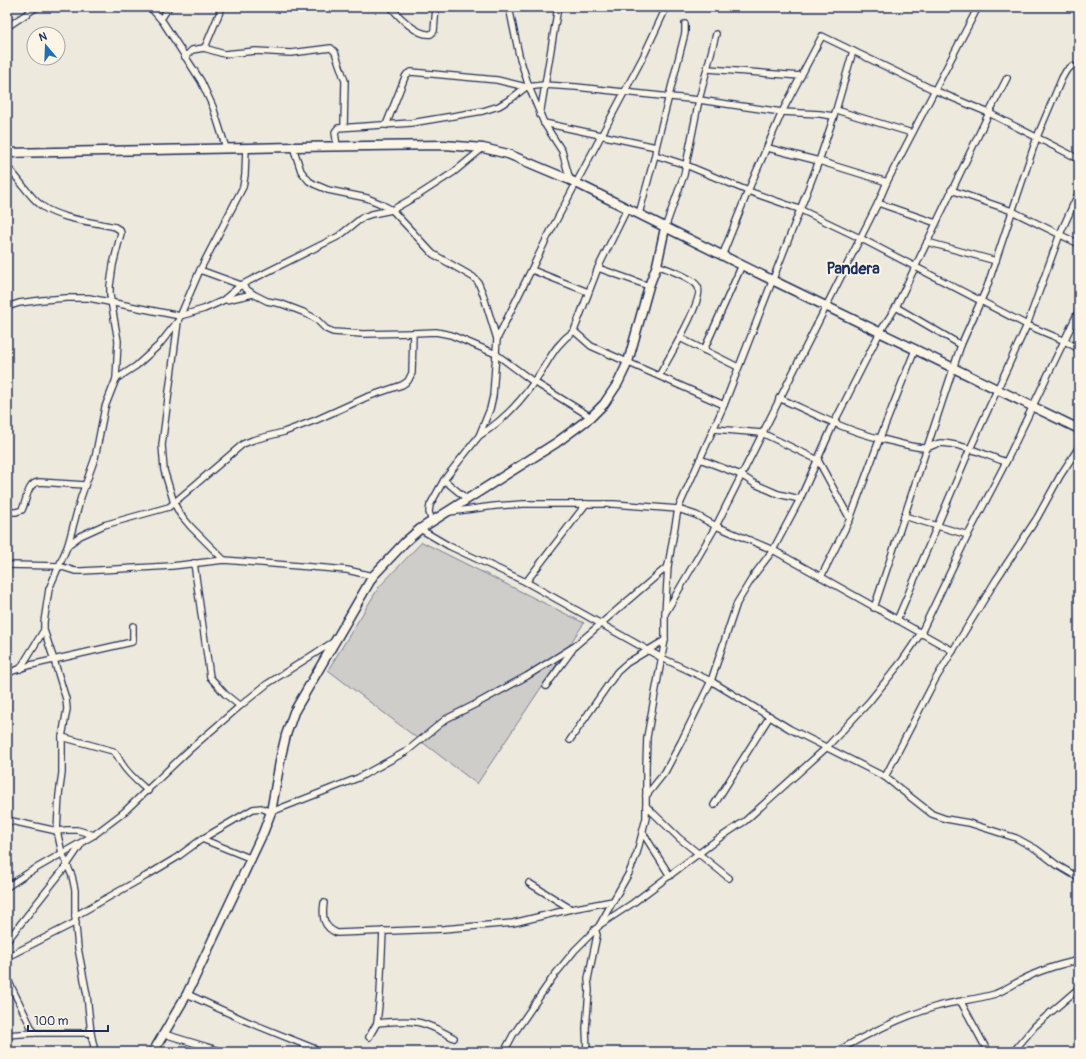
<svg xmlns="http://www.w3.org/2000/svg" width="1086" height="1059" viewBox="0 0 1086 1059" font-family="Pangolin,sans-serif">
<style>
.green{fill:#cfcdca;stroke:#757e94}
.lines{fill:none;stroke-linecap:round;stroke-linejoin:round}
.street-casing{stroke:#1b2f5e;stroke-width:8}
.secondary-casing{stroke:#1b2f5e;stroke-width:11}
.street{stroke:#fcf5e5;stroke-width:5.5}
.secondary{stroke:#fcf5e5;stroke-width:8}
.labels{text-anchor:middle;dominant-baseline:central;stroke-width:4;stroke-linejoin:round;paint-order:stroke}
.district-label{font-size:16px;font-weight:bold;fill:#1b2f5e;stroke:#fcf5e5}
</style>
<rect width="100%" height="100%" fill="#eee9dd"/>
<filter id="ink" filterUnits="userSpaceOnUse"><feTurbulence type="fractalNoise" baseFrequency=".025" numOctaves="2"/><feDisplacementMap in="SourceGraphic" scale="8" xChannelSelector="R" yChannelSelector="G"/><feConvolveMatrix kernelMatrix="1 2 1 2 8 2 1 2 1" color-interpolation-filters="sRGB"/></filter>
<g filter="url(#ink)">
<polygon class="green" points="422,542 584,623 477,784 328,670 379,587"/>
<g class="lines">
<g class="street-casing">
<g id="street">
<polyline points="150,7 163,22 201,81 213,107 226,148"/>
<path d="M391,7C399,17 417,36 431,34L434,31L436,7"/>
<polyline points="509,7 519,55 529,87 544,123 562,151 570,180"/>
<polyline points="161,19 169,7"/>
<polyline points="7,27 37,7"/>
<polyline points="204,48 206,45 222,7"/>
<polyline points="185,57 192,50 204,48 224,54 256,51 291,53 331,48 335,52 345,81 344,127"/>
<polyline points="708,69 801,76"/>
<polyline points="836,110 912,133"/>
<polyline points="540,115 558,7"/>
<polyline points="544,123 656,147"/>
<polyline points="386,125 405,77 407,74 411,72 497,80 526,87 544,85 576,87 699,100 782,112 820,114 833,116"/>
<polyline points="337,146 335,132 338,128 411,123 483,111 499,106 512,98 526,87"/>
<polyline points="293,147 301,171 309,181 314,184 328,190 367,198 379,203 392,210 433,254 473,277 478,282 483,294 497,339 493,396 490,409 479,436 444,480 430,505 429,512 432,522"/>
<polyline points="768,148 819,161 887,182"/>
<polyline points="655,155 686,165 748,191 799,209 860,238 1027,325 1065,341 1079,349"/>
<path d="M7,167C20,179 28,196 42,206C58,219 95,222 115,227L120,230L121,233L113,265L110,286V295L118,341L116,379"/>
<polyline points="951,190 1012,211 1079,244"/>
<polyline points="878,203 936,223"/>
<polyline points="627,209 598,268 574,331 591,346 724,405"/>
<polyline points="639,214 655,155 656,147 685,33 685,24"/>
<polyline points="665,228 684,175 699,100 716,34"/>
<polyline points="927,242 996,261"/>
<polyline points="722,256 748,191 782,112 822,36 934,90 989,113 1079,159"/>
<path d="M657,265C667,269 694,278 698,287C705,299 666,362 659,376"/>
<polyline points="598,268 649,286"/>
<polyline points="200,270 241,285 253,294 267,301 282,304 303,312 316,319 326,329 333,332 363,334 413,333"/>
<polyline points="532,270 588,292"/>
<polyline points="226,300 253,294"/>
<polyline points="7,307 19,303 42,300 66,298 89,298 180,316 204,309 222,301 241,285 339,236 363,217 372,214 392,210 420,194 454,172 483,148"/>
<polyline points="896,307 961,345"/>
<polyline points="178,322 162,445 164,470 174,503 180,514 191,527 224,560"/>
<polyline points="680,338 738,367"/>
<polyline points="497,339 547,238 644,55 665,10"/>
<polyline points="704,350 742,265"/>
<path d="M779,398C813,413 846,431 882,439C895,442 910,447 924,448C930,448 935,443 941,443C963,444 985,455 1006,462"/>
<polyline points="714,429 762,433 818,460 850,519"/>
<path d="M479,436C501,422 519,404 534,382C549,362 553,346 574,331"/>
<polyline points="700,459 741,475 755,484 778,494 800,499"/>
<polyline points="444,480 467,499"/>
<path d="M7,512H16L22,510C27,500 27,483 39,482L85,485"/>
<polyline points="449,512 495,506 523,504 614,504 678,509 696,515 716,526 773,550 953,651"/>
<polyline points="904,516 968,535"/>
<polyline points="420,529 449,546 526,582 662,658 711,681 790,729 885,777 935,680 996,580 1037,518 1060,476 1079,447"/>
<polyline points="68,545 80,536 104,525 169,507 243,444 253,440 284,432 316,420 367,397 402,385 408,381 412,373 413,333 436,332 451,335 496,354 531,380 591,417"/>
<polyline points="194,563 210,677 225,694 240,706"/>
<polyline points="7,565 59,566 75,571 82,571 172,566 224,560 324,568 347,570 373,576"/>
<polyline points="821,577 850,519 880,438 915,350"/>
<polyline points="526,582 586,504"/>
<polyline points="874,608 953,369 961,345 987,287 1037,137 1062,78 1066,71 1072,66"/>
<polyline points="666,612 716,526 878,203 887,182 978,7"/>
<polyline points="897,620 970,449 1027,325 1060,234 1079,192"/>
<polyline points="20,669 44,630"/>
<polyline points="7,674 13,671 31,665 132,642 133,640 133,626"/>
<polyline points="546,686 573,649"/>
<path d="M62,737L113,751C118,755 119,759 122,764C128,774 139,783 148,791"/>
<polyline points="570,740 617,672 627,663 665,640"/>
<polyline points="885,777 932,814 946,819 969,823 1016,838 1036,849 1057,865 1079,878"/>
<polyline points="646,796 665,772 681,742 711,681 737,603 754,575 773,550 800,499 834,423 880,332 896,307 989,113 1007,78"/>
<polyline points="714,805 770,716"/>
<polyline points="646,806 679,838 729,878"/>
<polyline points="7,820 57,831 67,830 77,830 94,835"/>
<polyline points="643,833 670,876"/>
<polyline points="202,839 252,859"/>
<polyline points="529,883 571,909"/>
<polyline points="7,887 28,873 94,835 123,813 188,751 240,706 267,684 333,642"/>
<path d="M324,903C322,917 323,927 337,933L443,929L513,923L571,909L613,901"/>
<polyline points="75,916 146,876 176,858 202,839 253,809 261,808 271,812 358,778 407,751 446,719 474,705 527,676 575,646 668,566"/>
<polyline points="601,924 633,903 718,839 745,821 826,748 869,702 902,661 921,633 968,535 1006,462 1079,310"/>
<polyline points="7,941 67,865 82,843"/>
<polyline points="7,957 76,922"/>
<polyline points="7,978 34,1033"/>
<polyline points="187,994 246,1021 313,1048 317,1052"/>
<polyline points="961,1002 988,1052"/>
<path d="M377,1023C414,1019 422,1020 454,1038"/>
<polyline points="164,1034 224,1052"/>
<polyline points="7,1035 34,1033 91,1033"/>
<polyline points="369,1037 377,1023 380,995 383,931"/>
<polyline points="95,1052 91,1033 87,995 78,948 75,916 75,890 72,876 62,853 57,831 59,795 62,773 62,737 67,709 66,699 54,660 44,630 44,622 49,589 68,545 81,497 95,458 105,407 116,379 136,366 159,345 178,321 200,270 243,187 245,175 246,148"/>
<polyline points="504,1052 513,1035 553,977 575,950 599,926 629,873 637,853 646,818 646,766 647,737 665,640 665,614 668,566 678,509 724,405 819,161 836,110 853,51"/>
<polyline points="587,1052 586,1028 589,991 588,979 597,935 595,929"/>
<path d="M836,1052C867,1034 901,1017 935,1007C955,1001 975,1000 995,994C1007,989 1018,981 1030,976C1045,968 1063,964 1079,960"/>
<polyline points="1013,1052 1035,1026 1079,988"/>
</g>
</g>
<g class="secondary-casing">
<g id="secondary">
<polyline points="7,153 293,147 444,145 483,148 508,154 570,180 772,280 1079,429"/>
<polyline points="153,1052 187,994 263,833 271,812 281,756 286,735 294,712 373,576 405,542 420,529 556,443 591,417 604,404 618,383 628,362 649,286 657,265 665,228"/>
</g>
</g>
<use href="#street" class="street"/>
<use href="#secondary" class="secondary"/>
</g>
</g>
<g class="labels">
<g class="district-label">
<text x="853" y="269">Pandera</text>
</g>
</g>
<rect width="1086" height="1059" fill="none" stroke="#fcf5e5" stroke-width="24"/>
<rect x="12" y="12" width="1062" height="1035" fill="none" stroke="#1b2f5e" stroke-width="1.5" filter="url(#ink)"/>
<g transform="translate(46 46) rotate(341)"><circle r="19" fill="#fcf5e5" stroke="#a2a6af"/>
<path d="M0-3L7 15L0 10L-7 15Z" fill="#1f6fb2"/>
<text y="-6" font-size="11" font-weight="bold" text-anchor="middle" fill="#1b2f5e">N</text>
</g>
<path d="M28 1025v6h80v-6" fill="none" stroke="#1b2f5e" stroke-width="2"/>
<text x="34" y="1025" font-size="12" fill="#1b2f5e" stroke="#fcf5e5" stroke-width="3" paint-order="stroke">100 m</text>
</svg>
